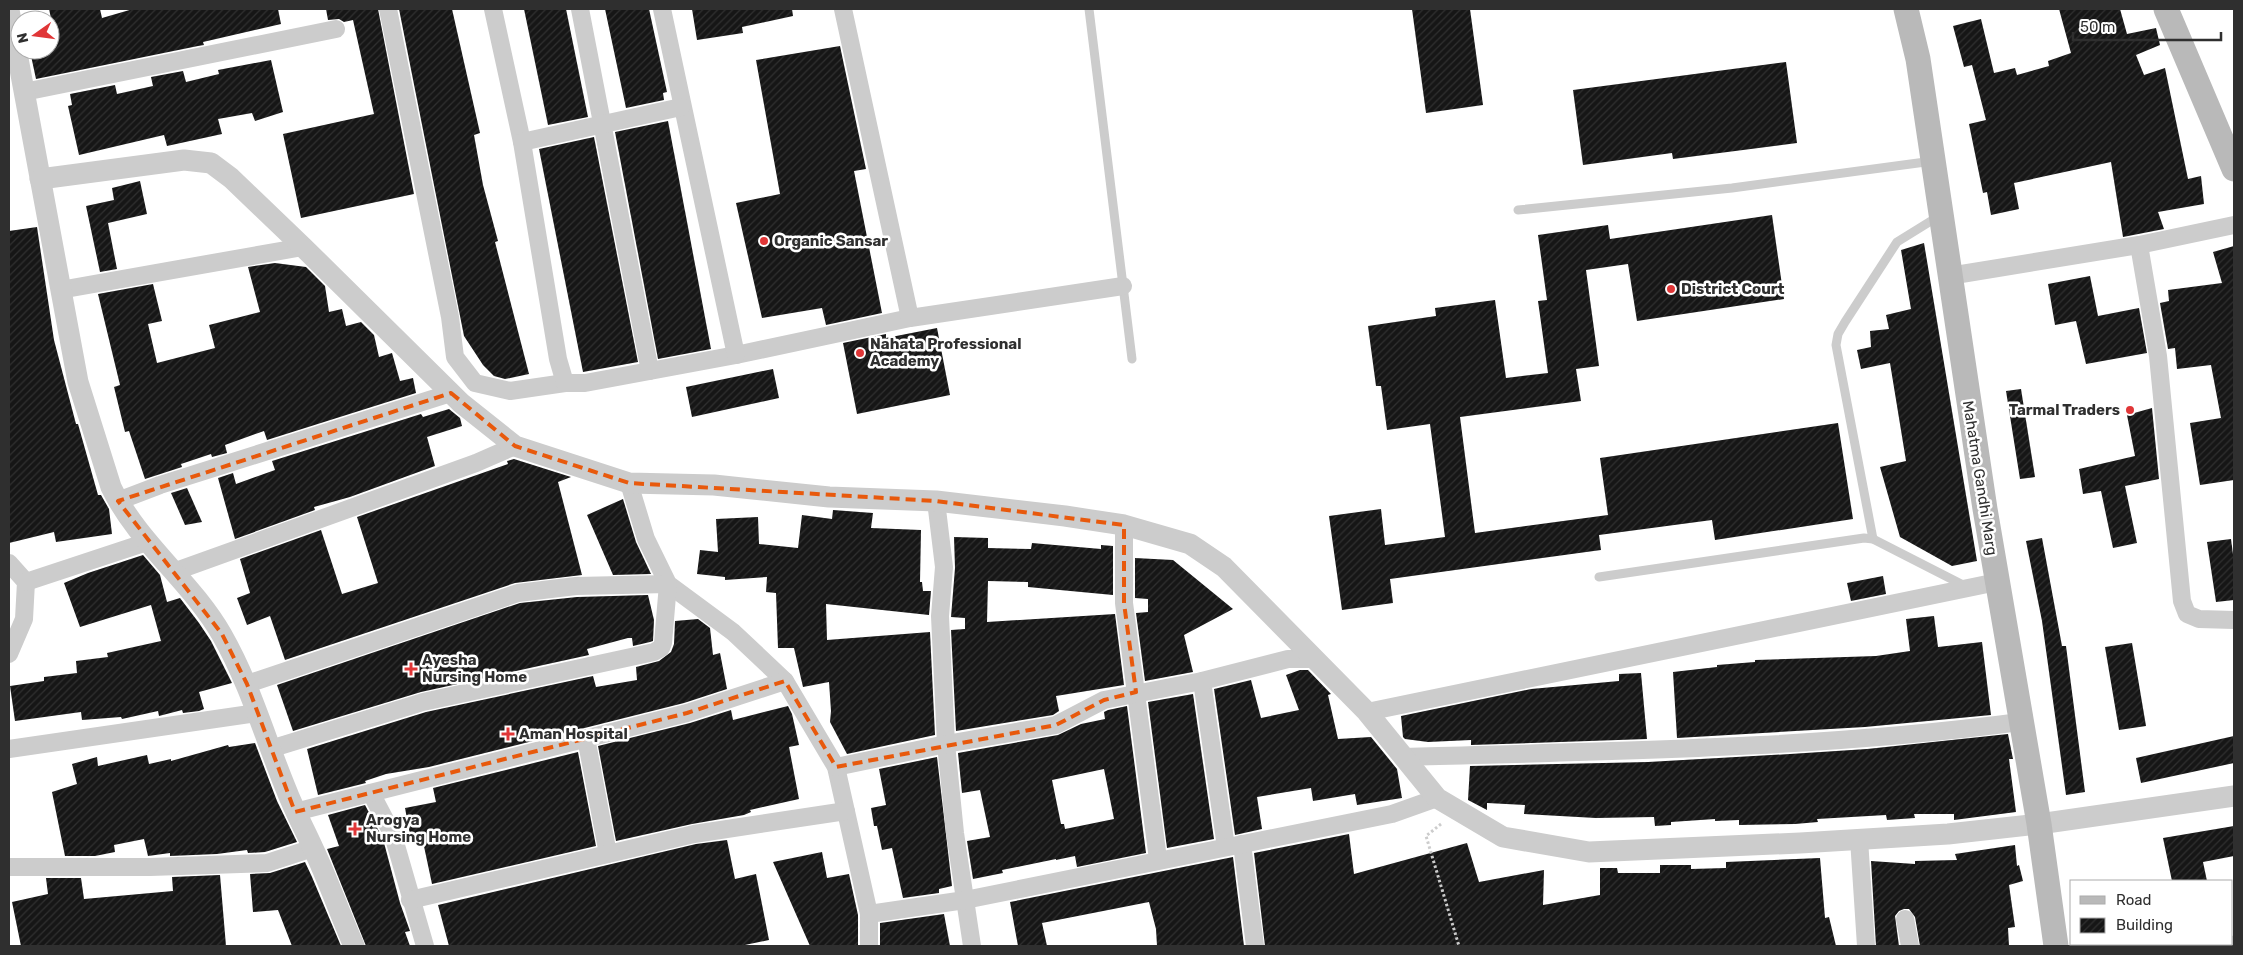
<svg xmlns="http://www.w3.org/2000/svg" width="2243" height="955" viewBox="0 0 2243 955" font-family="Rubik,sans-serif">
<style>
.building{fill:url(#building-hatch);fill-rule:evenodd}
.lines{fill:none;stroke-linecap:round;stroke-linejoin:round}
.path{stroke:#ccc;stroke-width:3;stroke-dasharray:2.5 2.5;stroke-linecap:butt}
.service{stroke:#ccc;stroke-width:9}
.minor{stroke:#ccc;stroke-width:18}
.tertiary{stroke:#ccc;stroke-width:21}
.secondary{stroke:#b9b9b9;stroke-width:25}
.marked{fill:none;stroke:#e8590c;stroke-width:4;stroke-dasharray:10 6;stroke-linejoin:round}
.poi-dot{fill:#e03637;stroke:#fff;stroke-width:2}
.labels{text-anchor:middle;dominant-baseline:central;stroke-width:5;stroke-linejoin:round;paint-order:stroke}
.poi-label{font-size:15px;font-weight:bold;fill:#2f2f2f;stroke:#fff;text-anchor:start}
.street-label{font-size:15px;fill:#2f2f2f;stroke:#fff}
</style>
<defs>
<pattern id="building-hatch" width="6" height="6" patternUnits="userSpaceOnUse" patternTransform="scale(1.25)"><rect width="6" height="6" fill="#161616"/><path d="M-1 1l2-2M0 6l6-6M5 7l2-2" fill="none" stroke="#303030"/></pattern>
</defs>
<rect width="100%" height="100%" fill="#fff"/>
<g class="building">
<polygon points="49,9 100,9 102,18 133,9 278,9 281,24 203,42 204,45 198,46 36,79 30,51 50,50 50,47 57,46"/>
<polygon points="326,9 378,9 414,194 301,218 283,134 374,114 353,20 344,22 339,19 328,20"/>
<polygon points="399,9 452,9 480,133 474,135 483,185 498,241 495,242 529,374 505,379 494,376 483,365 464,336"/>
<polygon points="524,9 566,9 588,117 548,125"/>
<polygon points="605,9 649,9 667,92 663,93 664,100 626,108"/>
<polygon points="692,9 792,9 793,16 742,27 743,33 697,40"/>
<polygon points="1412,9 1470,9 1483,105 1426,113"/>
<polygon points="2059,9 2120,9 2127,34 2156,28 2160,45 2136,55 2144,75 2165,68 2188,179 2201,176 2204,204 2158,212 2164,229 2123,237 2111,162 2014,183 2019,209 1991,215 1987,192 1983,193 1969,124 1986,120 1972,65 1964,67 1953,26 1981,19 1994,73 2015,68 2017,75 2049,66 2048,61 2071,53"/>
<polygon points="840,46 866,169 854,171 882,313 826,325 822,308 762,318 736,203 780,194 756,60"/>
<polygon points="271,60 283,112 255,121 252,113 218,119 222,134 167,146 164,135 79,155 68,106 72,105 70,94 115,85 117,94 153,86 151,77 183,71 186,82 219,74 218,70"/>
<polygon points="1786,62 1797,143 1673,159 1672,153 1583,165 1573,90"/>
<polygon points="668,121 711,349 658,359 615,132"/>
<polygon points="594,137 638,362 583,372 539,149"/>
<polygon points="140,181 147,214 108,223 117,269 100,272 86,206 114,200 112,188"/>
<polygon points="1772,215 1784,299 1637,321 1628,264 1586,270 1599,366 1576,369 1581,401 1460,417 1475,533 1608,515 1600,458 1838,423 1853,519 1715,540 1712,520 1599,535 1601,550 1390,579 1393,603 1342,610 1329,516 1381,509 1385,545 1445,537 1430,424 1387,430 1381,386 1376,386 1368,326 1436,316 1435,308 1495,300 1506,378 1548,373 1538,301 1547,300 1538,235 1608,225 1610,239"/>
<polygon points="37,227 54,340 76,424 78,424 98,495 101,495 109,509 112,534 56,542 54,532 9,543 9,231"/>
<polygon points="1924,243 1977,561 1952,566 1900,537 1880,467 1906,461 1890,363 1861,369 1857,350 1871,347 1870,331 1889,329 1886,315 1911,309 1901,250"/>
<polygon points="2234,246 2234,480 2200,485 2190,423 2221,418 2211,365 2177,369 2175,348 2168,349 2160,303 2169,301 2168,290 2222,283 2213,252"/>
<polygon points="275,263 306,267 325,286 329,312 342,309 346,326 361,322 374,335 379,357 392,353 400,381 413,378 416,393 267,440 264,431 225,445 227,453 212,457 211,454 181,464 182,467 145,479 129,431 125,432 114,387 120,385 98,294 153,284 162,321 148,324 157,363 215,348 209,325 260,312 248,267"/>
<polygon points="2090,276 2098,316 2139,308 2147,353 2086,364 2076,321 2055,325 2048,284"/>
<polygon points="937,328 950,395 857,414 843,343 886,334 886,338"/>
<polygon points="773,369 779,398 692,417 686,387"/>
<polygon points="2021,389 2035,477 2020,479 2006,391"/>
<polygon points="2152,408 2159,479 2125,486 2137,543 2113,548 2101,491 2083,494 2079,469 2135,456 2127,415"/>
<polygon points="449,409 460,418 462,426 427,437 435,466 350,497 314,507 315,510 235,539 218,478 233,473 236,484 275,470 272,461 421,414 423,417"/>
<polygon points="514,459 571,477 558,482 582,575 515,583 285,660 270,616 247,625 237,598 250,593 240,559 321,530 342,594 378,583 357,517 508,464 507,461"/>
<polygon points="187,488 202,522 185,525 171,493"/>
<polygon points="623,499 636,542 651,574 613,575 587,515"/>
<polygon points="833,510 873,513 871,528 921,530 920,582 922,582 923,591 931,591 929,615 826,604 827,640 930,632 935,735 847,754 830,722 831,711 829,682 803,687 794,648 778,648 776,593 766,592 767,577 725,580 725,577 697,574 700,550 718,552 716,519 758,517 759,544 798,548 802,515 832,519"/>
<polygon points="954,537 988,538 988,548 1031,549 1032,543 1101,549 1101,545 1113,546 1113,595 1028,587 1028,582 988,581 987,622 1115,614 1124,685 1056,696 1059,711 1053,715 956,731 951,630 965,629 965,618 951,617 955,568"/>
<polygon points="2042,538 2062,646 2066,646 2085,792 2066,795 2042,621 2026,541"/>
<polygon points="2231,539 2234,562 2234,600 2216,602 2207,542"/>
<polygon points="143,555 160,575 167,602 180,598 199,623 211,641 232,683 199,692 204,709 199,711 183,713 182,710 159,716 158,711 122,719 121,717 82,720 81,712 15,721 10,686 44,681 44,677 77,673 76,661 108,657 107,653 161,641 151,605 80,627 64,583 88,573"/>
<polygon points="1135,558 1173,560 1233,609 1184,635 1193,672 1145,681 1136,613 1148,612 1148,599 1135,598"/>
<polygon points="1883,576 1886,594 1851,601 1847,583"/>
<polygon points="648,595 654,620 653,641 650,642 633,646 632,638 628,638 587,649 589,655 421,692 293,731 277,685 520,603 577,597"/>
<polygon points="1934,616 1938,647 1982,642 1991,715 1865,727 1677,738 1673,672 1717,667 1717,665 1755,662 1755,660 1876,656 1910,651 1906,619"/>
<polygon points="698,619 710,628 713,655 720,653 727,689 684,703 429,767 386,774 365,781 366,783 318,795 307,749 426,712 593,676 596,687 637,680 636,667 659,661 671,652 674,644 675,621"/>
<polygon points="2132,643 2146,726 2119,730 2105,647"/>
<polygon points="1300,670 1308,670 1331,694 1328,695 1338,739 1371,737 1397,769 1402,798 1357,805 1355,794 1313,801 1311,788 1257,797 1262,829 1235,835 1214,689 1251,680 1261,718 1299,710 1286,675"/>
<polygon points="1641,673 1647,739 1471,745 1471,740 1428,742 1405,739 1403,737 1401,716 1531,689 1619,681 1619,674"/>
<polygon points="1193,694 1214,839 1167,848 1148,702"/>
<polygon points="788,706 792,714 799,745 789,747 799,799 750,810 751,812 744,815 692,824 616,841 598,746 690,723 731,710 733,720"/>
<path d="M1127,706L1146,853L1077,867L1075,856L1056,860V859L1002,870L1003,873L973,879L967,841L990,837L980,790L962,793L958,753L1058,735L1081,724L1105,719L1104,712L1108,710ZM1104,769L1114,819L1065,829L1064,824H1061L1052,780Z"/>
<polygon points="2008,734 2013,759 2009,759 2016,812 1954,820 1954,814 1914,814 1915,818 1887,820 1886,815 1817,819 1818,822 1795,824 1739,825 1739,820 1715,821 1715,819 1671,822 1671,825 1655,826 1654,817 1596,818 1524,814 1525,805 1487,803 1487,810 1468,800 1470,766 1648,762 1790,754 1867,749"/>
<polygon points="2234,736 2234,763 2141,783 2136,758"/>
<polygon points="255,743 277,801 297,842 265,852 248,853 247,850 217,854 170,856 170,853 148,856 144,839 114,845 115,852 95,856 65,856 52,792 77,784 72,764 97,757 98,766 147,755 149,764 171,759 171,761 228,745 229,747"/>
<polygon points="578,752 596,846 432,884 422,837 411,840 405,808 436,802 433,788"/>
<polygon points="937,757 952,886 939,889 939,893 903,898 892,848 882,850 877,826 874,826 871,808 886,805 879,769"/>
<polygon points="365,805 383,839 400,903 410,931 405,932 410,946 366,946 327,849 339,846 328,815"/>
<polygon points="2234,826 2234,856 2203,862 2207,881 2172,881 2163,838"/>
<polygon points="1349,834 1354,874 1467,843 1479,882 1544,870 1543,905 1600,895 1600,868 1617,868 1618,873 1660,873 1660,865 1691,865 1691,869 1726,868 1726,862 1820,858 1825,918 1829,917 1836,946 1265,946 1254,853"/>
<polygon points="727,840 735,879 756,874 769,940 740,946 449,946 438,905 696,844"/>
<polygon points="2015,845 2017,866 2019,865 2023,881 2009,885 2015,927 2008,928 2009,946 1920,946 1915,917 1909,909 1904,909 1899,911 1895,916 1899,946 1876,946 1871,861 1915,864 1915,861 1957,860 1955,854"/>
<polygon points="822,852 827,878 849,874 858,915 858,946 810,946 773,862"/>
<polygon points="1233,857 1244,946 1157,946 1156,929 1149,902 1042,923 1047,946 1018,946 1010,902"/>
<polygon points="305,862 312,877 341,946 292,946 278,910 253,912 250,874 270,873"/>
<polygon points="220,875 226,946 21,946 12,902 48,894 46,878 81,878 84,899 173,891 172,877"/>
<polygon points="944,914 950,946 880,946 880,923"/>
</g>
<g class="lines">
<polyline class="path" points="1441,824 1426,836 1459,946"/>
<g class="service">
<polyline points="1089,9 1132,359"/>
<polyline points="1518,210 1732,188 1933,161"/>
<polyline points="1873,539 1836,345 1838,334 1845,322 1897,242 1939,216"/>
<polyline points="1599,577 1864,538 1873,539 1967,587"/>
</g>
<g class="minor">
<polyline points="388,9 450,317 455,357 475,383 510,391 565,383"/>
<polyline points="493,9 522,142 558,359 565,383 585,383 736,355 910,318 1123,286"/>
<polyline points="580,9 650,371"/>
<polyline points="662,9 736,355"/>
<polyline points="843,9 910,318"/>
<polyline points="24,92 336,29"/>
<polyline points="522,142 681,107"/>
<polyline points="2139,245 2158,356 2182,601 2187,614 2199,619 2234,620"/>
<polyline points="1949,276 2139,245 2234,225"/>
<polyline points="60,290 303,247"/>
<polyline points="629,483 646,539 668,584 733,632 785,681 836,767 869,914 869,946"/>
<polyline points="118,501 160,485 451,393"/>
<polyline points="936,501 944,567 940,616 946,744 955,833 972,946"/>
<polyline points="1124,525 1124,603 1158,859"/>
<polyline points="9,563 26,582 24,619 9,654"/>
<polyline points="176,571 476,463 515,446"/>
<polyline points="26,582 147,542"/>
<polyline points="1202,681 1226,847"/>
<polyline points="247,684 518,593 576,586 668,584 663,643 661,648 654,652 423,702 270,749"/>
<polyline points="1367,712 1997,582"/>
<polyline points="586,738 608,854"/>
<polyline points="9,749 257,713"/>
<path d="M1404,757C1610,751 1815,749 2020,722"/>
<polyline points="836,767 946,744 1056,725 1104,700 1202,681 1288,659 1315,659"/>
<polyline points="371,793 393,835 425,946"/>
<polyline points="295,812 687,713 785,681"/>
<polyline points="1859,839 1866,946"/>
<polyline points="1242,844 1255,946"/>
<polyline points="9,867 150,867 267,863 313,848"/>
<polyline points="410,900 694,834 846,811"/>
<polyline points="869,914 965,900 1392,814 1437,798"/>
<polyline points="1905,919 1910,946"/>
<polyline points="2209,946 2229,944"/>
</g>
<g class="tertiary">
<path d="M9,10L78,382L111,487C138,543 191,581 222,635C250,684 265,738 286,789C294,810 304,828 313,848C328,880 340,914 354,946"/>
<polyline points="40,179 184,160 211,163 231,178 303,247 461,403 515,446 629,483 714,485 829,497 936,501 1065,516 1124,525 1190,544 1224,567 1367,712 1437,798 1503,837 1589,852 1800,843 1948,834 2039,824 2234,796"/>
</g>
<g class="secondary">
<polyline points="1906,9 1918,59 1985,509 2039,824 2056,946"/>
<polyline points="2166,9 2234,169"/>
</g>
</g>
<path class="marked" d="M451,393L515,446L629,483L936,501L1124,525V603L1136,692L1104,700L1056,725L836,767L785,681L687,713L295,812L247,684L222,634L118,501Z"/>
<g class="poi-dot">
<circle cx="764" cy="241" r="5"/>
<circle cx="1671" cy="289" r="5"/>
<circle cx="860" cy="353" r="5"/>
<circle cx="2130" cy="410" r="5"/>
<path d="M408.5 661.5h5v5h5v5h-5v5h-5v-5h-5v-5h5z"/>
<path d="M505.5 726.5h5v5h5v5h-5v5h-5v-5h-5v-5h5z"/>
<path d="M352.5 821.5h5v5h5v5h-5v5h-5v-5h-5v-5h5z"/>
</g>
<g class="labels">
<g class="poi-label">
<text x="774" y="241">Organic Sansar</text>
<text x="1681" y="289">District Court</text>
<text x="870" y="344">Nahata Professional<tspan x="870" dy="17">Academy</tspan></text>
<text x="2120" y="410" text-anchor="end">Tarmal Traders</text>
<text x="422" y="660">Ayesha<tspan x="422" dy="17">Nursing Home</tspan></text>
<text x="519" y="734">Aman Hospital</text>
<text x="366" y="820">Arogya<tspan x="366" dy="17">Nursing Home</tspan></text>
</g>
<g class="street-label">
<text transform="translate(1980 478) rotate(81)">Mahatma Gandhi Marg</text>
</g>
</g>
<rect width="2243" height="955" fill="none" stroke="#2f2f2f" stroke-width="20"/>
<rect x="2070" y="880" width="162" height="65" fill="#ffffff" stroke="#acacac"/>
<rect x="2080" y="896" width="25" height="8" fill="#b9b9b9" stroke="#acacac"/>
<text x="2116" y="905" font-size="15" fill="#2f2f2f">Road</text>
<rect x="2080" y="918" width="25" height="15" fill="url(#building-hatch)" stroke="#acacac"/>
<text x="2116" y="930" font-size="15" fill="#2f2f2f">Building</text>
<g transform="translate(35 35) rotate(256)"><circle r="24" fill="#ffffff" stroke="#acacac"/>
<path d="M0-4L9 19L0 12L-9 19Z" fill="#e03637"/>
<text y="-8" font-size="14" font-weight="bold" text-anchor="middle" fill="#2f2f2f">N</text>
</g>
<path d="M2073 32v8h148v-8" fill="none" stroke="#2f2f2f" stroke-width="2.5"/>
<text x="2080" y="32" font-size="15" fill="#2f2f2f" stroke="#ffffff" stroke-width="4" paint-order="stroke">50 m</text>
</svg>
